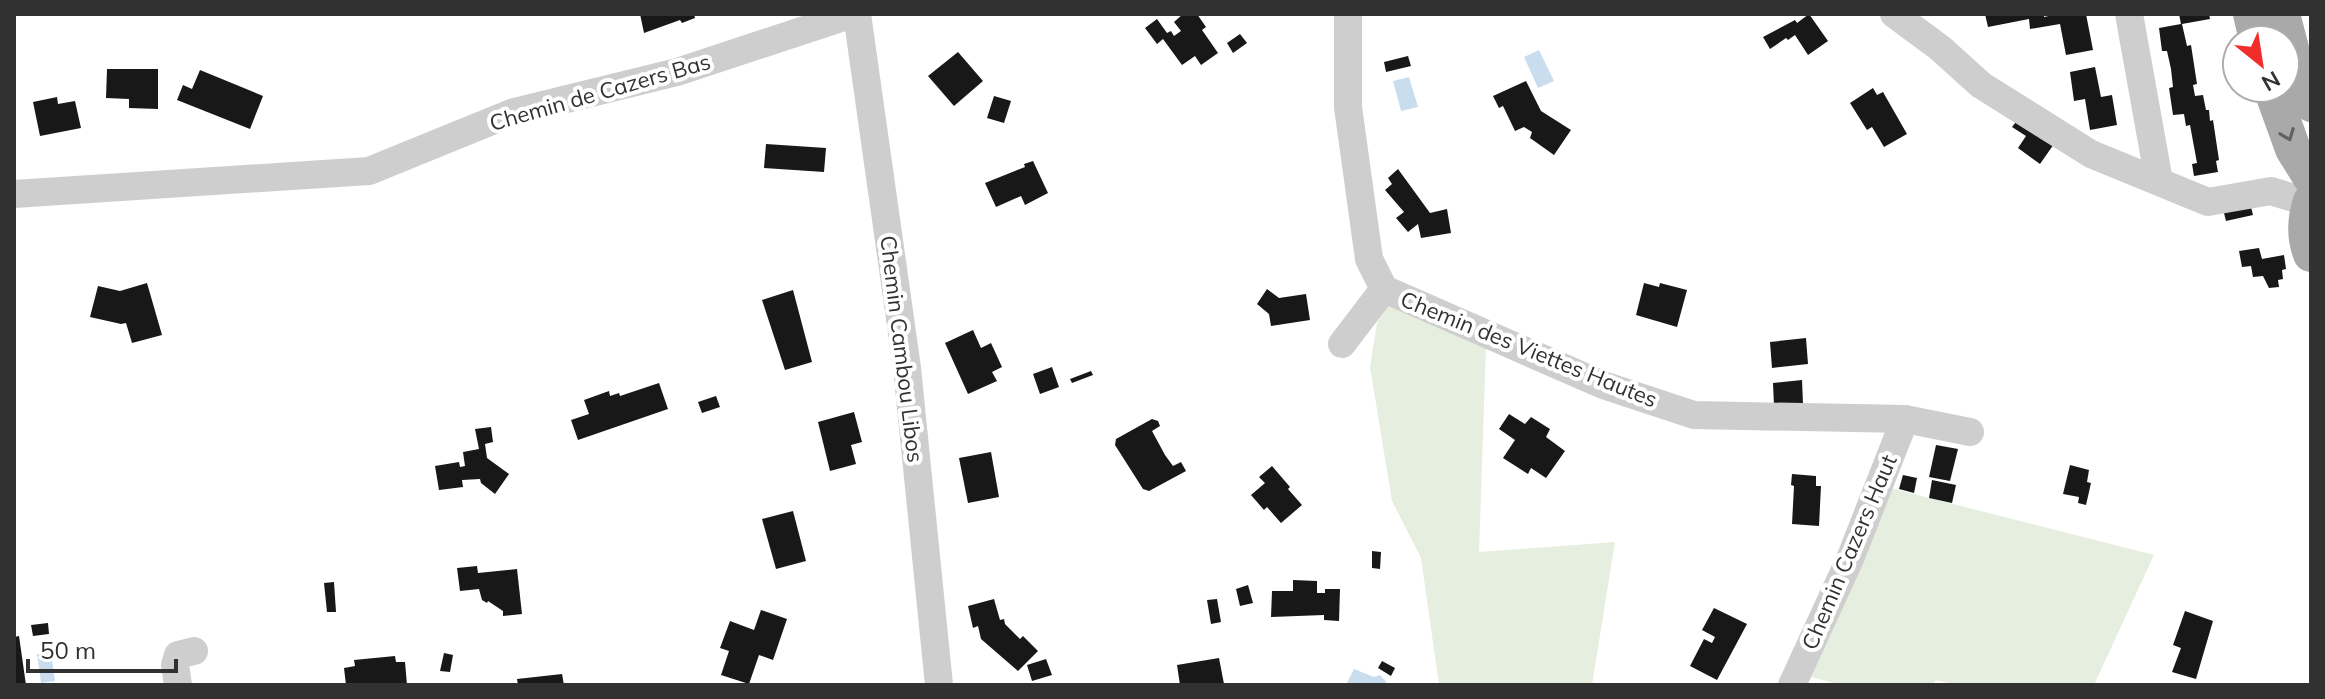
<svg xmlns="http://www.w3.org/2000/svg" width="2325" height="699" viewBox="0 0 2325 699" font-family="Mulish,sans-serif">
<style>
.green{fill:#e6efdf}
.water{fill:#caddef}
.building{fill:#181818}
.lines{fill:none;stroke-linecap:round;stroke-linejoin:round}
.minor{stroke:#cecece;stroke-width:28}
.major{stroke:#a9a9a9;stroke-width:36}
.oneway{stroke:#616161}
.labels{text-anchor:middle;dominant-baseline:central;stroke-width:8;stroke-linejoin:round;paint-order:stroke}
.street-label{font-size:22px;fill:#313131;stroke:#fff}
</style>
<rect width="100%" height="100%" fill="#fff"/>
<g class="green">
<polygon points="1390,301 1486,347 1479,552 1615,542 1592,685 1439,685 1421,558 1392,501 1370,367 1377,323"/>
<polygon points="1890,488 2154,555 2094,685 1957,685 1936,680 1932,685 1842,685 1803,675"/>
</g>
<g class="water">
<polygon points="1539,50 1554,81 1538,88 1524,57"/>
<polygon points="1409,77 1418,107 1401,111 1393,81"/>
<polygon points="51,652 55,681 41,683 37,654"/>
<polygon points="1354,669 1374,677 1380,675 1387,683 1351,685 1347,683"/>
</g>
<g class="building">
<polygon points="640,14 694,14 695,18 682,23 680,20 644,33"/>
<polygon points="1183,14 1197,14 1206,27 1202,30 1218,53 1201,65 1195,56 1182,65 1163,39 1157,44 1145,28 1157,19 1167,33 1171,31 1174,36 1181,31 1174,22"/>
<polygon points="1809,14 1828,41 1808,55 1795,35 1788,40 1786,38 1770,49 1763,37 1795,20 1797,23"/>
<polygon points="1985,14 2044,14 2044,17 2057,14 2086,14 2093,50 2066,55 2060,24 2030,29 2029,19 1988,27"/>
<polygon points="2179,14 2209,14 2210,19 2182,24 2187,46 2191,45 2197,84 2193,85 2195,96 2203,95 2206,110 2209,110 2210,121 2213,120 2219,160 2216,161 2218,172 2194,176 2192,164 2197,163 2190,125 2186,126 2184,114 2173,115 2169,88 2173,87 2171,69 2167,51 2162,51 2159,28 2181,24"/>
<polygon points="1240,34 1247,43 1233,53 1227,43"/>
<polygon points="958,52 983,81 954,106 928,76"/>
<polygon points="1408,56 1411,66 1386,72 1384,62"/>
<polygon points="2095,67 2101,97 2112,95 2117,125 2090,130 2085,99 2074,101 2070,72"/>
<polygon points="107,69 158,69 158,109 129,108 129,99 106,98"/>
<polygon points="200,70 263,96 250,129 177,100 183,85 192,89"/>
<polygon points="1526,81 1541,111 1571,130 1554,155 1530,138 1532,132 1524,127 1515,131 1503,106 1499,108 1493,96"/>
<polygon points="1873,88 1877,95 1883,92 1907,134 1884,147 1872,127 1867,130 1850,103"/>
<polygon points="994,96 1011,101 1004,123 987,118"/>
<polygon points="57,97 58,104 75,101 81,128 40,136 33,102"/>
<polygon points="2019,118 2054,144 2040,164 2018,148 2026,136 2012,127"/>
<polygon points="766,144 826,148 824,172 764,168"/>
<polygon points="1033,161 1048,193 1025,205 1021,196 996,207 985,183 1025,167 1024,164"/>
<polygon points="1398,169 1430,213 1447,209 1451,233 1421,238 1418,224 1408,232 1396,218 1404,212 1385,190 1392,184 1388,178"/>
<polygon points="2250,203 2253,215 2226,221 2224,213"/>
<polygon points="2259,248 2262,259 2284,255 2286,269 2282,270 2283,279 2278,280 2279,287 2269,288 2263,276 2253,277 2251,266 2242,267 2239,251"/>
<polygon points="147,283 162,335 132,343 126,323 121,324 90,317 98,286 120,291"/>
<polygon points="1644,283 1659,287 1660,283 1687,290 1677,327 1636,315"/>
<polygon points="1267,289 1279,298 1306,294 1310,320 1271,326 1269,314 1257,304"/>
<polygon points="793,290 812,362 785,370 762,300"/>
<polygon points="973,330 981,348 991,343 1002,367 992,372 997,381 968,394 945,343"/>
<polygon points="1806,338 1808,364 1772,368 1770,342"/>
<polygon points="1052,367 1059,387 1040,394 1033,374"/>
<polygon points="1091,371 1093,375 1072,383 1070,379"/>
<polygon points="1802,380 1803,404 1774,406 1773,383"/>
<polygon points="659,383 668,409 578,440 571,420 589,414 584,400 609,391 610,396 619,393 620,396"/>
<polygon points="716,396 720,407 702,413 698,402"/>
<polygon points="854,412 862,442 851,445 856,464 830,471 818,422"/>
<polygon points="1509,414 1525,424 1531,417 1550,429 1546,437 1565,451 1546,478 1531,468 1528,474 1503,458 1515,440 1499,429"/>
<polygon points="1152,419 1158,421 1160,426 1152,431 1165,455 1173,466 1181,462 1186,471 1149,491 1143,489 1115,445 1116,439"/>
<polygon points="491,427 493,442 485,444 487,458 509,474 495,494 481,483 480,479 462,480 463,487 439,490 435,466 459,462 460,467 465,466 463,452 479,449 475,429"/>
<polygon points="1936,445 1958,449 1950,481 1929,477"/>
<polygon points="991,452 999,497 968,503 959,458"/>
<polygon points="2070,465 2089,470 2087,482 2091,483 2086,505 2078,503 2079,497 2063,494"/>
<polygon points="1272,466 1290,487 1288,489 1302,505 1281,523 1267,507 1264,510 1251,495 1265,483 1259,477"/>
<polygon points="1792,474 1816,476 1816,486 1821,486 1819,526 1792,524 1794,486 1791,485"/>
<polygon points="1903,475 1917,478 1914,493 1899,489"/>
<polygon points="1932,480 1956,485 1952,503 1929,498"/>
<polygon points="793,511 806,561 776,569 762,519"/>
<polygon points="1372,551 1381,552 1380,569 1372,568"/>
<polygon points="477,566 478,573 517,569 522,614 503,616 503,611 488,601 487,603 482,600 479,589 460,591 457,568"/>
<polygon points="1293,580 1317,581 1317,593 1325,593 1325,589 1340,589 1339,621 1324,620 1324,615 1271,617 1272,591 1293,591"/>
<polygon points="334,582 336,612 327,612 324,583"/>
<polygon points="1248,585 1253,603 1240,606 1236,589"/>
<polygon points="994,599 1000,620 1004,619 1005,624 1020,639 1023,636 1038,651 1018,671 981,639 978,626 973,628 968,606"/>
<polygon points="1217,599 1221,622 1211,624 1207,600"/>
<polygon points="1714,608 1747,624 1717,680 1690,666 1704,639 1712,643 1715,637 1702,630"/>
<polygon points="761,610 787,619 773,660 759,655 749,684 721,675 729,651 720,648 730,621 754,630"/>
<polygon points="2185,611 2213,621 2196,679 2172,672 2181,648 2173,645"/>
<polygon points="48,623 49,634 33,636 31,625"/>
<polygon points="19,636 26,685 14,685 14,637"/>
<polygon points="444,653 453,655 450,672 440,671"/>
<polygon points="395,656 396,662 405,662 407,685 346,685 344,668 355,666 354,660"/>
<polygon points="1219,658 1224,684 1180,685 1177,665"/>
<polygon points="1046,659 1052,675 1032,681 1027,665"/>
<polygon points="1382,661 1395,668 1391,676 1378,668"/>
<polygon points="562,674 564,685 518,685 517,679"/>
</g>
<g class="lines">
<g class="minor">
<polyline points="857,14 907,368 939,685"/>
<polyline points="1348,14 1348,107 1369,259 1384,289 1603,385 1694,415 1905,419 1970,432"/>
<polyline points="1894,14 1940,48 1981,85 2091,154 2208,202 2271,191 2310,203"/>
<polyline points="2129,14 2159,181"/>
<polyline points="14,194 369,171 514,112 677,72 853,14"/>
<polyline points="1342,344 1384,289"/>
<polyline points="178,685 175,665 178,655 194,651"/>
<polyline points="1792,685 1850,559 1905,419"/>
</g>
<g class="major">
<polyline points="2251,14 2257,40"/>
<polyline points="2282,14 2301,87 2311,104"/>
<polyline points="2271,88 2293,149 2311,178"/>
<path d="M2311,201C2305,219 2304,236 2311,254"/>
</g>
</g>
<defs><path id="oneway-chevron" d="M-2-3.5L2.5 0L-2 3.5" fill="none" stroke-width="1.6" stroke-linecap="round" stroke-linejoin="round" transform="scale(2)"/></defs>
<use class="oneway" href="#oneway-chevron" transform="translate(2288 135) rotate(69)"/>
<g class="labels">
<g class="street-label">
<text transform="translate(600 92) rotate(-16)">Chemin de Cazers Bas</text>
<text transform="translate(902 349) rotate(83)">Chemin Cambou Libos</text>
<text transform="translate(1529 349) rotate(22)">Chemin des Viettes Hautes</text>
<text transform="translate(1849 552) rotate(-67)">Chemin Cazers Haut</text>
</g>
</g>
<rect width="2325" height="699" fill="none" stroke="#313131" stroke-width="32"/>
<g transform="translate(2261 64) rotate(150)"><circle r="38" fill="#ffffff" stroke="#adadad" stroke-width="2"/>
<path d="M0-6L14 30L0 20L-14 30Z" fill="#f22e2a"/>
<text y="-12" font-size="22" font-weight="bold" text-anchor="middle" fill="#313131">N</text>
</g>
<path d="M28 659v12h148v-12" fill="none" stroke="#313131" stroke-width="4"/>
<text x="40" y="659" font-size="24" fill="#313131" stroke="#ffffff" stroke-width="6" paint-order="stroke">50 m</text>
</svg>
